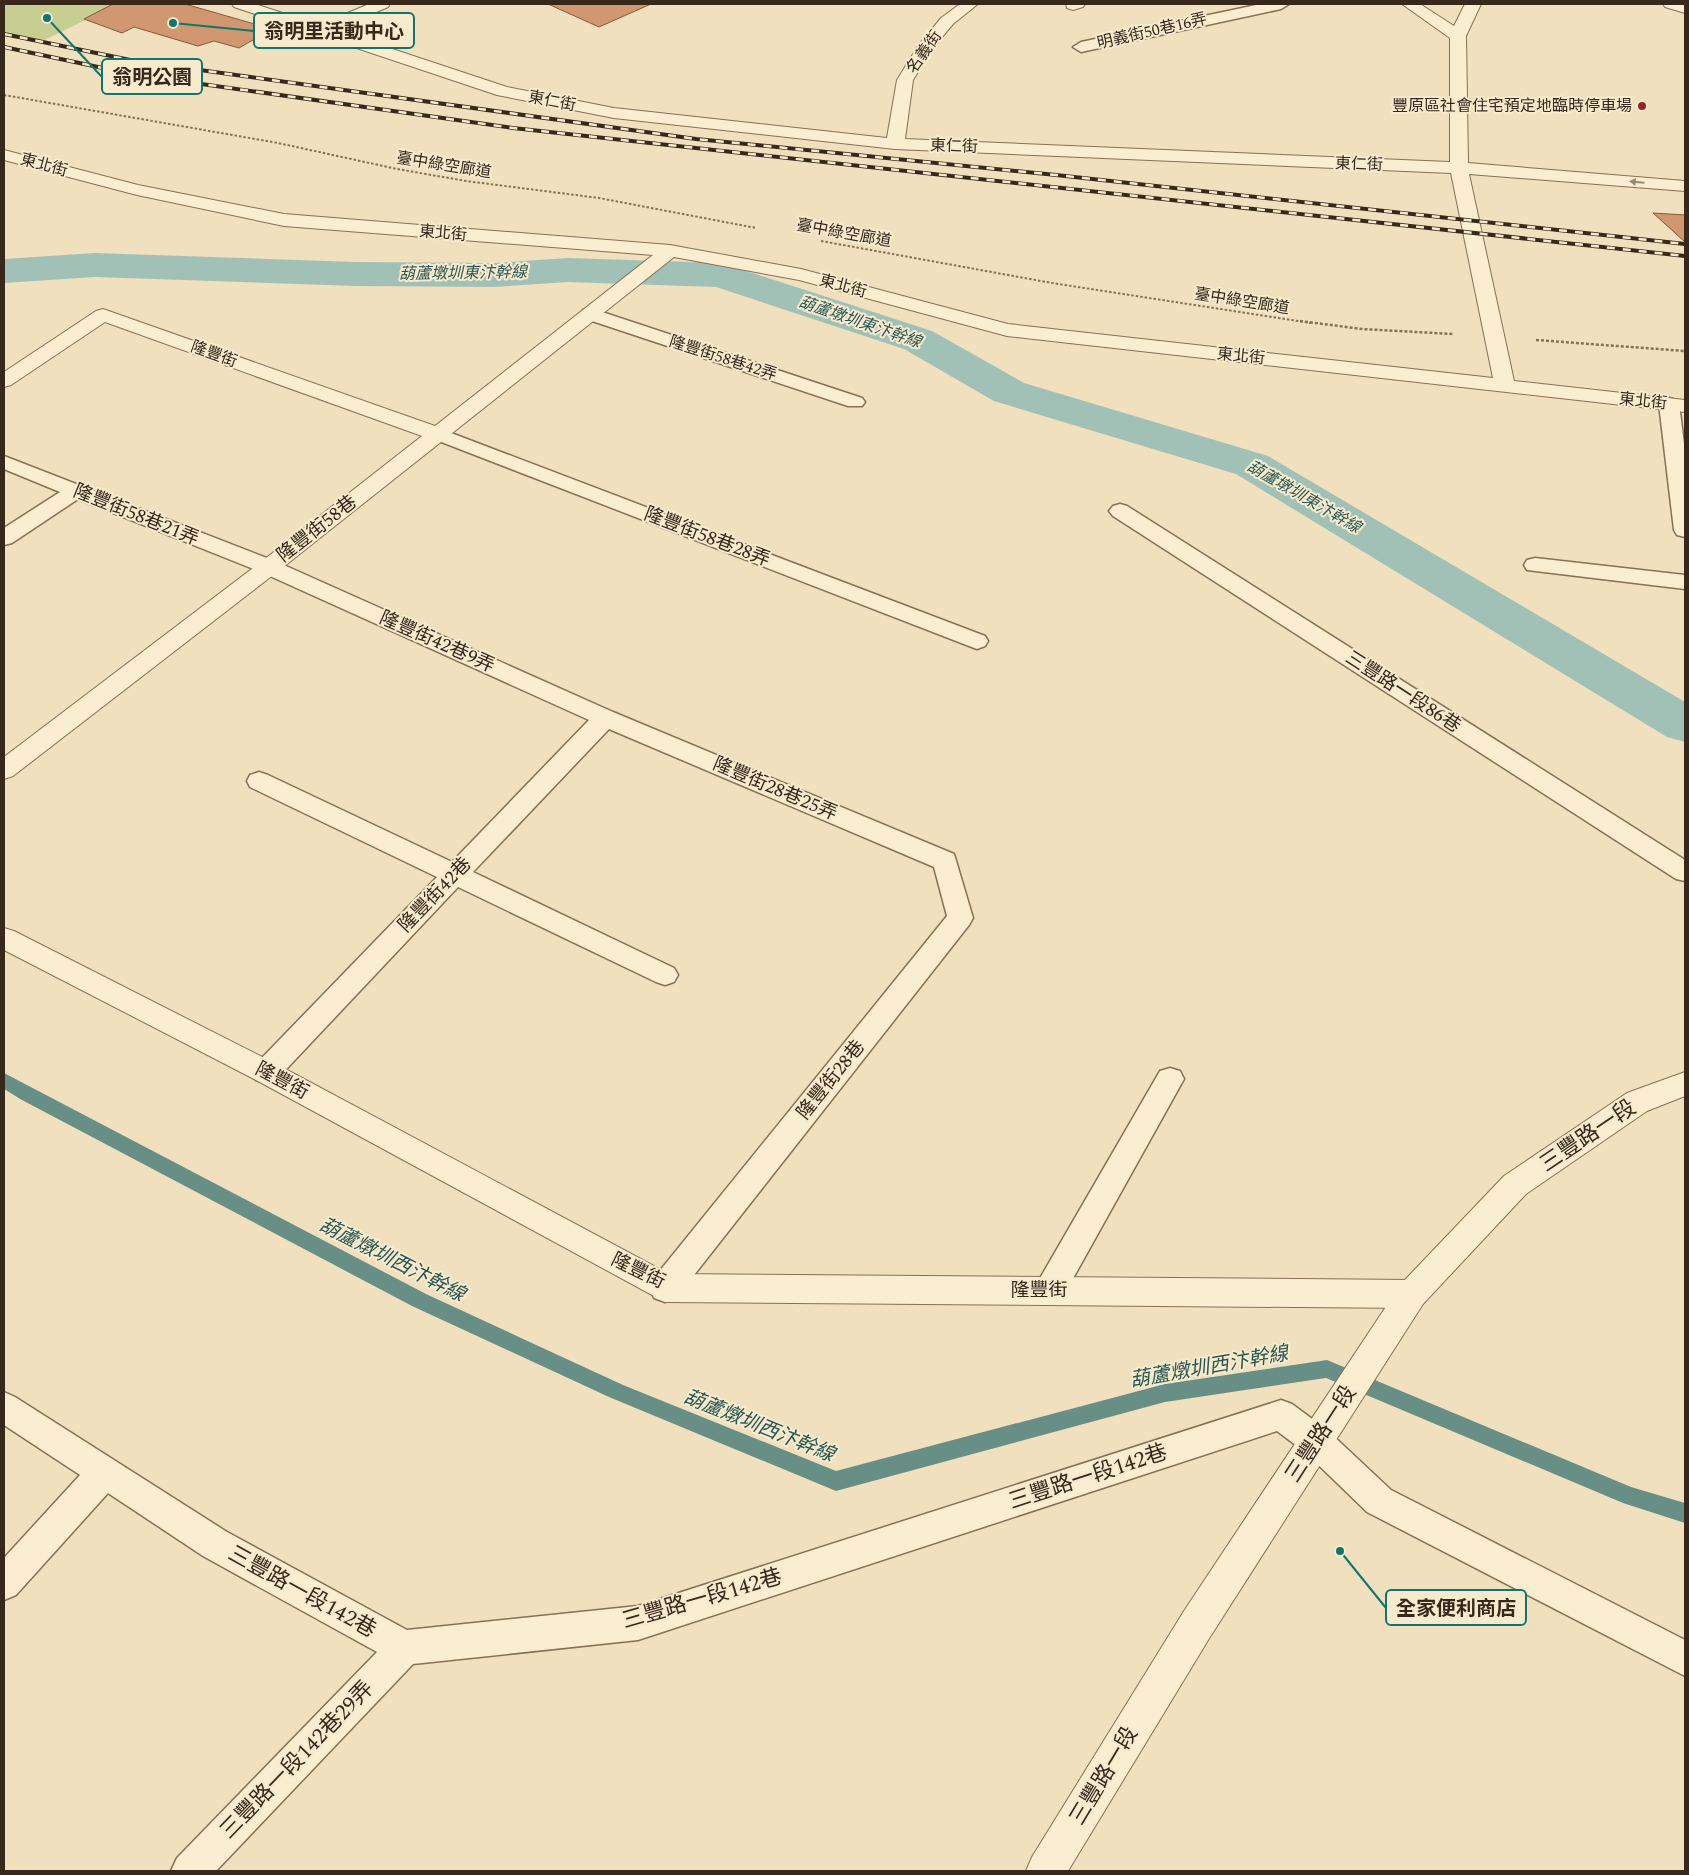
<svg xmlns="http://www.w3.org/2000/svg" width="1689" height="1875" viewBox="0 0 1689 1875" font-family="Spectral,'Noto Sans TC',serif">
<style>
.green{fill:#c7ce91}
.lines{fill:none;stroke-linecap:round;stroke-linejoin:round}
.stream{fill:#688f85;fill-rule:evenodd}
.canal{fill:#a1c1b7;fill-rule:evenodd}
.building{fill:#d09771;stroke:#89583a}
.service-casing{stroke:#887055;stroke-width:3}
.minor-casing{stroke:#887055;stroke-width:2}
.tertiary-casing{stroke:#887055;stroke-width:2}
.path-far1{stroke:#887055;stroke-width:2;stroke-dasharray:2.5 2;stroke-linecap:butt}
.path{stroke:#887055;stroke-width:2.5;stroke-dasharray:3 2;stroke-linecap:butt}
.service{fill:#faedd0;fill-rule:evenodd}
.minor{fill:#faedd0;fill-rule:evenodd}
.tertiary{fill:#faedd0;fill-rule:evenodd}
.rail-casing{stroke:#37281b;stroke-width:4}
.rail{stroke:#f7eacd;stroke-width:2.5;stroke-dasharray:8;stroke-linecap:butt}
.oneway{fill:#988a76}
.poi-dot{fill:#9a2325;stroke:#f7eacd;stroke-width:2}
.labels{text-anchor:middle;dominant-baseline:central;stroke-width:4;stroke-linejoin:round;paint-order:stroke}
.far-street-label{font-size:16px;fill:#37281b;stroke:#f7eacd}
.far-poi-label{font-size:16px;fill:#37281b;stroke:#f7eacd;text-anchor:end}
.far-water-label{font-size:16px;font-style:italic;fill:#295854;stroke:#f7eacd}
.street-label{font-size:19px;fill:#37281b;stroke:#f7eacd}
.water-label{font-size:20px;font-style:italic;fill:#295854;stroke:#f7eacd}
.near-street-label{font-size:22px;fill:#37281b;stroke:#f7eacd}
.leader{fill:none;stroke:#0f766e;stroke-width:2}
.callout-dot{fill:#0f766e;stroke:#f7eacd;stroke-width:2}
.callout{fill:#f7eacd;stroke:#0f766e;stroke-width:2}
.callout-label{font-size:20px;text-anchor:middle;font-weight:bold;fill:#37281b}
</style>
<rect width="100%" height="100%" fill="#f0e0bd"/>
<path class="green" d="M4 4H119L40 42 4 32Z"/>
<g class="lines">
<path class="stream" d="M4 1073 426 1294 623 1385 836 1471 1165 1384 1327 1360 1631 1487 1685 1503V1523L1623 1503 1326 1378 1165 1402 836 1491 609 1397 412 1306 22 1100 4 1089Z"/>
<path class="canal" d="M95 253 356 262 494 263 568 258 720 263 734 267 932 331 1024 383 1268 456 1685 702V742L1667 737 1236 474 994 401 904 349 716 287 568 282 494 287 356 286 95 277 4 283V259Z"/>
</g>
<path class="building" d="M113 4H185L272 29 239 48 214 41 198 46 134 27 122 33 84 19Z
M548 4H651L599 27Z
M1653 213 1685 215V242Z"/>
<g class="lines">
<defs>
<path id="service" d="M1261 4H1289L1281 9 1081 52 1073 47 1081 42Z
M590 308 862 398 865 402 862 406H848L583 318 581 314 583 310Z
M1669 398 1676 400 1679 404 1685 452V537L1677 535 1674 530 1659 404 1662 400Z
M438 428 985 636 988 641 985 646 977 649 969 646 431 438 428 434 431 430Z
M4 456 277 562 613 712 954 854 973 918 969 925 676 1298 665 1302 654 1298 650 1288 654 1278 947 916 934 867 609 729 473 872 674 968 678 975 674 982 665 985 656 982 458 887 276 1080 266 1083 256 1080 252 1072 256 1064 437 877 250 787 247 781 250 775 259 772 268 775 452 862 589 720 261 572 78 499 12 543 4 545V528L60 492 4 469Z
M1120 504 1127 506 1685 860V881L1676 879 1113 516 1109 511 1113 506Z
M1535 558 1685 575V589L1527 570 1524 565 1527 560Z
M1170 1068 1180 1071 1184 1079 1061 1300 1050 1304 1039 1300 1035 1290 1039 1280 1160 1071Z
M4 1392 15 1397 227 1532 407 1630 638 1606 1281 1400 1292 1404 1327 1430 1391 1490 1685 1640V1676L1367 1512 1305 1452 1277 1431 638 1640 413 1664 216 1871H171L177 1858 377 1652 203 1556 108 1493 16 1595 4 1600V1558L80 1475 4 1425Z"/>
<path id="minor" d="M232 4H255L319 25 369 4H390L388 7 335 30 507 87 614 108 887 138 897 80 918 46 941 18 960 4H978L953 24 933 48 913 80 905 139 1450 162V38L1402 4H1420L1454 26 1465 4H1481L1466 36 1468 163 1685 181V191L1469 174 1514 381 1685 400V412L1007 336 799 280 674 257 277 572 13 776 4 779V757L261 562 422 436 105 322 11 385 4 387V372L96 311 103 309 435 426 653 255 284 226 137 195 4 160V150L138 185 284 214 670 245 801 269 1008 324 1493 378 1451 173 895 149 614 118 497 95 234 7Z
M1066 4H1085L1083 7 1073 10 1067 8Z
M1663 4H1685V13L1665 7Z
M4 928 14 931 276 1064 669 1274 1412 1280 1423 1284 1428 1294 1423 1304 1412 1308 665 1302 256 1080 4 950Z"/>
<path id="tertiary" d="M1685 1072V1096L1647 1111 1526 1194 1423 1304 1210 1637 1068 1871H1026L1032 1857 1184 1611 1401 1284 1504 1176 1627 1093Z"/>
</defs>
<use href="#service" class="service-casing"/>
<use href="#minor" class="minor-casing"/>
<use href="#tertiary" class="tertiary-casing"/>
<path class="path-far1" d="M4 95 278 143 397 169 466 181 599 198 756 228
M821 241 1052 283 1311 323"/>
<path class="path" d="M1300 321 1362 329 1453 334
M1536 340 1685 351"/>
<use href="#service" class="service"/>
<use href="#minor" class="minor"/>
<use href="#tertiary" class="tertiary"/>
<defs>
<path id="rail" d="M4 34 135 61 696 139 1056 175 1685 244
M4 47 131 74 513 128 1685 256"/>
</defs>
<use href="#rail" class="rail-casing"/>
<use href="#rail" class="rail"/>
</g>
<defs><path id="oneway-solid" d="M-6-.8H1V-3.2L6.5 0L1 3.2V.8H-6Z" transform="scale(1.25)"/></defs>
<use class="oneway" href="#oneway-solid" transform="translate(1637 182) rotate(-175)"/>
<circle class="poi-dot" cx="1642" cy="106" r="5"/>
<g class="labels">
<g class="far-street-label">
<text transform="translate(1152 31) rotate(-13)">明義街50巷16弄</text>
<text transform="translate(924 52) rotate(-55)">名義街</text>
<text transform="translate(552 101) rotate(11)">東仁街</text>
<text transform="translate(954 146) rotate(2)">東仁街</text>
<text transform="translate(1359 164) rotate(2)">東仁街</text>
<text transform="translate(44 165) rotate(15)">東北街</text>
<text transform="translate(444 165) rotate(9)">臺中綠空廊道</text>
<text transform="translate(443 233) rotate(5)">東北街</text>
<text transform="translate(844 233) rotate(10)">臺中綠空廊道</text>
<text transform="translate(843 286) rotate(15)">東北街</text>
<text transform="translate(1242 301) rotate(9)">臺中綠空廊道</text>
<text transform="translate(214 354) rotate(20)">隆豐街</text>
<text transform="translate(1241 356) rotate(6)">東北街</text>
<text transform="translate(723 358) rotate(18)">隆豐街58巷42弄</text>
<text transform="translate(1643 401) rotate(6)">東北街</text>
</g>
<g class="far-poi-label">
<text x="1632" y="106">豐原區社會住宅預定地臨時停車場</text>
</g>
<g class="far-water-label">
<text transform="translate(463 273) rotate(-1)">葫蘆墩圳東汴幹線</text>
<text transform="translate(860 322) rotate(19)">葫蘆墩圳東汴幹線</text>
<text transform="translate(1304 497) rotate(30)">葫蘆墩圳東汴幹線</text>
</g>
<g class="street-label">
<text transform="translate(136 515) rotate(22)">隆豐街58巷21弄</text>
<text transform="translate(317 529) rotate(-38)">隆豐街58巷</text>
<text transform="translate(707 537) rotate(21)">隆豐街58巷28弄</text>
<text transform="translate(437 642) rotate(24)">隆豐街42巷9弄</text>
<text transform="translate(1403 692) rotate(33)">三豐路一段86巷</text>
<text transform="translate(775 789) rotate(23)">隆豐街28巷25弄</text>
<text transform="translate(435 895) rotate(-46)">隆豐街42巷</text>
<text transform="translate(831 1080) rotate(-51)">隆豐街28巷</text>
<text transform="translate(282 1081) rotate(28)">隆豐街</text>
<text transform="translate(638 1271) rotate(26)">隆豐街</text>
<text x="1039" y="1290">隆豐街</text>
</g>
<g class="water-label">
<text transform="translate(392 1260) rotate(27)">葫蘆燉圳西汴幹線</text>
<text transform="translate(1209 1367) rotate(-10)">葫蘆燉圳西汴幹線</text>
<text transform="translate(759 1426) rotate(22)">葫蘆燉圳西汴幹線</text>
</g>
<g class="near-street-label">
<text transform="translate(1588 1136) rotate(-34)">三豐路一段</text>
<text transform="translate(1321 1434) rotate(-57)">三豐路一段</text>
<text transform="translate(1088 1477) rotate(-18)">三豐路一段142巷</text>
<text transform="translate(302 1592) rotate(29)">三豐路一段142巷</text>
<text transform="translate(702 1599) rotate(-16)">三豐路一段142巷</text>
<text transform="translate(297 1760) rotate(-46)">三豐路一段142巷29弄</text>
<text transform="translate(1104 1776) rotate(-59)">三豐路一段</text>
</g>
</g>
<path class="leader" d="M173 23L254 31M47 18L102 77M1340 1551L1386 1608"/>
<g class="callout-dot">
<circle cx="173" cy="23" r="5"/>
<circle cx="47" cy="18" r="5"/>
<circle cx="1340" cy="1551" r="5"/>
</g>
<g class="callout">
<rect x="254" y="13" width="160" height="35" rx="5"/>
<rect x="102" y="59" width="100" height="35" rx="5"/>
<rect x="1386" y="1590" width="140" height="35" rx="5"/>
</g>
<g class="callout-label">
<text x="334" y="38">翁明里活動中心</text>
<text x="152" y="84">翁明公園</text>
<text x="1456" y="1615">全家便利商店</text>
</g>
<rect width="1689" height="1875" fill="none" stroke="#37281b" stroke-width="10"/>
</svg>
